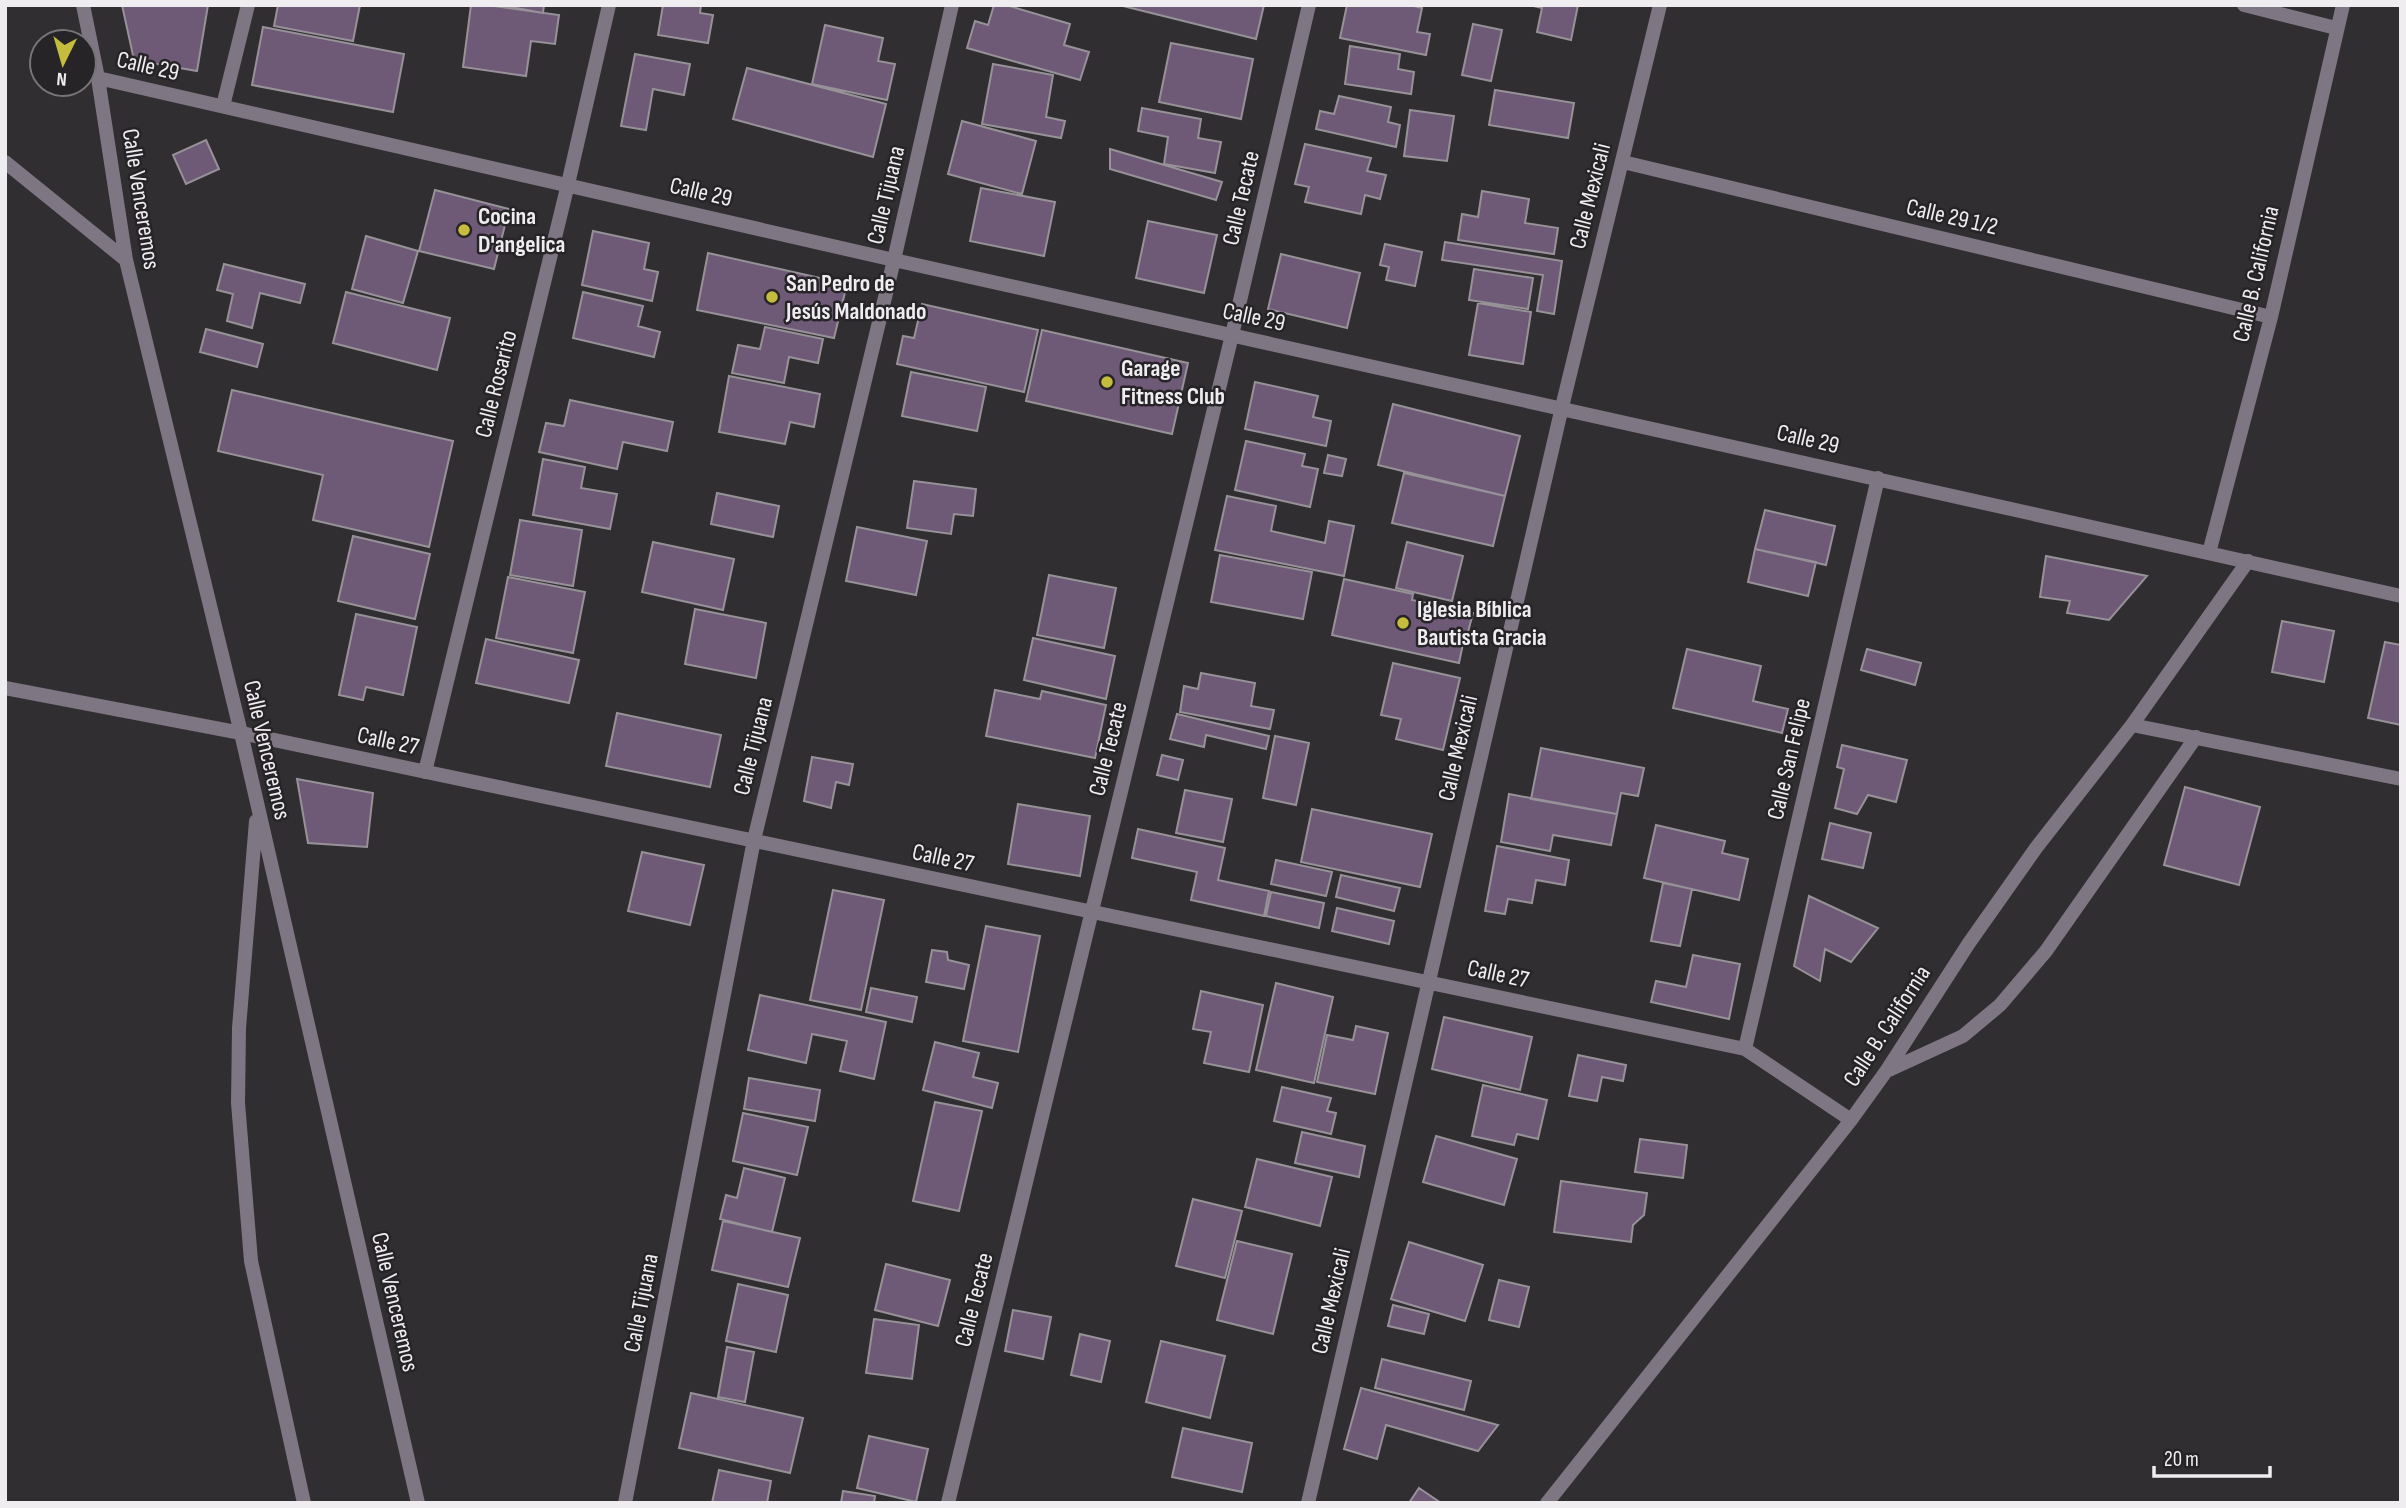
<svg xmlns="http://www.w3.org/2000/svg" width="2406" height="1508" viewBox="0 0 2406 1508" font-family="'Sofia Sans Condensed',sans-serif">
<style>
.building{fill:#6e5a77;stroke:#969297;stroke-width:2}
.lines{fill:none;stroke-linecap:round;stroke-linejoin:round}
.minor{stroke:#7f7683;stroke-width:14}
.poi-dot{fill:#c5bc3d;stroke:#272428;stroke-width:2.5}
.labels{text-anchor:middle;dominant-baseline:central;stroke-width:5;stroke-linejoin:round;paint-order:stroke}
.street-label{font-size:24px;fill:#efedf0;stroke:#272428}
.poi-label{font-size:24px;font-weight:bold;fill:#efedf0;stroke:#272428;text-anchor:start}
</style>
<rect width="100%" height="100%" fill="#312e32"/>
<path class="building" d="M122 5H208L197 71 134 60Z
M278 5H360L353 41 274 26Z
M471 5H487L559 15 555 44 531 41 526 76 463 67Z
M499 5H544L543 13Z
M663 5H701L700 13 713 15 708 43 658 35Z
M994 5H1006L1070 24 1064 45 1089 52 1080 80 967 48 975 21 988 25Z
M1119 5H1264L1256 39Z
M1347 5H1410L1422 8 1417 32 1430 34 1426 55 1340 38Z
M1529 5H1578L1571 40 1537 32 1542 8Z
M1473 24 1502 30 1491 81 1462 75Z
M825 25 883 38 878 61 895 64 887 100 812 84Z
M263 27 404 54 393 112 252 85Z
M1171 43 1253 59 1241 119 1159 102Z
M1350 46 1400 54 1398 69 1414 72 1411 94 1345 84Z
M635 54 690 64 684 95 653 89 646 130 621 126Z
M993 64 1053 75 1046 117 1065 121 1061 138 982 124Z
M747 68 886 104 873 157 733 119Z
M1495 90 1574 103 1568 138 1489 125Z
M1339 96 1391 107 1388 122 1400 125 1396 147 1316 129 1320 111 1334 114Z
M1142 108 1201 119 1198 138 1221 142 1215 173 1164 164 1168 137 1138 131Z
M1410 110 1454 116 1447 161 1404 156Z
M962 121 1036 141 1022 194 948 174Z
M206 140 219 169 186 184 173 155Z
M1305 144 1371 158 1367 171 1386 175 1380 199 1365 195 1361 214 1305 202 1309 187 1295 184Z
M1110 149 1222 182 1216 200 1110 169Z
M981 188 1055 202 1044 256 970 241Z
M435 190 509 209 494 269 419 251Z
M1482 191 1529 199 1525 223 1558 228 1554 254 1458 240 1462 214 1478 217Z
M1148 221 1217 235 1204 293 1136 278Z
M593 231 649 243 644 269 658 272 652 301 582 285Z
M366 236 418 251 403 303 352 289Z
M1445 242 1562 261 1554 314 1537 311 1543 275 1442 260Z
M1385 244 1422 252 1415 286 1386 280 1389 267 1380 265Z
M708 253 847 284 834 338 697 310Z
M1281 254 1360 273 1347 328 1268 309Z
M224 264 305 284 300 303 260 293 252 328 227 321 233 294 217 290Z
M1474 269 1533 278 1528 309 1469 300Z
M346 292 450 318 437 370 333 343Z
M583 292 643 306 638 326 660 332 654 357 573 338Z
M1478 303 1531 312 1523 364 1469 355Z
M922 304 1038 330 1024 392 897 364 903 336 914 338Z
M765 327 823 339 818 363 789 357 784 383 732 373 738 345 760 349Z
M206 329 263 344 257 367 200 352Z
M1042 330 1188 363 1172 434 1026 401Z
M911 372 986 387 977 431 902 416Z
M729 376 820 394 814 427 790 422 785 444 719 432Z
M1255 382 1318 396 1313 417 1331 421 1326 446 1245 429Z
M232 390 453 441 429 547 313 520 323 475 218 451Z
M570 400 673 422 667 451 623 442 617 469 539 452 546 423 564 426Z
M1393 404 1520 436 1505 496 1378 465Z
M1246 441 1305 454 1302 466 1318 469 1310 507 1235 490Z
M1328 455 1346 459 1342 476 1324 473Z
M543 459 585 467 581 488 617 494 610 529 533 515Z
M1404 473 1505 496 1493 546 1392 523Z
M914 481 976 489 973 516 954 514 951 534 907 528Z
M717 493 779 506 773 537 711 524Z
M1227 496 1276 506 1271 531 1325 543 1329 521 1354 526 1344 576 1215 550Z
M1765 510 1835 526 1826 565 1755 549Z
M520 520 582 530 573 586 510 575Z
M857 527 927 541 916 595 846 581Z
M353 536 430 554 415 619 338 601Z
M653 542 734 559 723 610 642 592Z
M1407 542 1463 556 1452 601 1396 588Z
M1755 549 1816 562 1808 596 1748 582Z
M1220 555 1312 572 1303 619 1211 602Z
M2046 556 2147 576 2109 620 2067 613 2070 601 2040 597Z
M1049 575 1116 588 1104 648 1037 635Z
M508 577 585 592 573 653 496 638Z
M1344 579 1413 594 1412 600 1473 613 1468 632 1478 635 1476 642 1464 639 1459 663 1332 635Z
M695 609 766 623 756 678 685 664Z
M356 614 417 627 403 695 366 687 363 700 339 695Z
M2282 621 2334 631 2324 682 2272 672Z
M1033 638 1115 656 1106 699 1024 680Z
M486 639 579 660 569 703 476 683Z
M2385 642 2401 645V725L2368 718Z
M1687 649 1761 666 1753 701 1788 709 1782 733 1673 708Z
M1867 649 1921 663 1915 685 1861 670Z
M1393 663 1460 678 1443 750 1396 739 1401 719 1381 715Z
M1201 673 1255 683 1251 706 1274 710 1270 729 1180 712 1184 686 1198 689Z
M995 690 1040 699 1042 691 1106 705 1095 758 986 736Z
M617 713 721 735 710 787 606 766Z
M1177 714 1269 736 1266 749 1206 735 1204 747 1170 739Z
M1275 736 1309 743 1296 805 1263 798Z
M1842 745 1907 760 1896 802 1868 795 1857 814 1835 808 1844 769 1837 767Z
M1541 748 1644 768 1638 796 1621 793 1617 814 1531 799Z
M1162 755 1183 760 1178 780 1157 775Z
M812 757 853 764 849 785 836 782 831 808 804 801Z
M297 779 373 793 367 847 308 843Z
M2185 787 2260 807 2239 885 2164 865Z
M1185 790 1232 799 1223 842 1176 833Z
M1509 794 1617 814 1611 845 1553 835 1550 851 1501 842Z
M1018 804 1090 816 1080 876 1008 864Z
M1312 809 1432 834 1420 887 1301 862Z
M1830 823 1871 833 1863 868 1822 859Z
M1656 825 1725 841 1722 853 1748 859 1739 900 1644 878Z
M1138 829 1225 848 1218 880 1269 891 1264 916 1191 900 1197 872 1132 858Z
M1497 846 1569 860 1565 885 1536 880 1532 903 1508 899 1505 914 1485 911Z
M642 852 704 865 690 925 628 911Z
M1276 860 1332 872 1326 896 1271 884Z
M1341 875 1400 888 1394 911 1336 897Z
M1663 883 1692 889 1680 946 1651 941Z
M833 890 884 900 861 1010 810 1000Z
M1271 892 1324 903 1319 928 1266 916Z
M1809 896 1878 928 1851 962 1825 949 1820 981 1794 966Z
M1337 908 1394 921 1389 944 1332 931Z
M986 926 1040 936 1018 1052 963 1041Z
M932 950 947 952 948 960 969 965 964 989 926 982Z
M1693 955 1740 964 1729 1019 1651 1002 1656 981 1686 987Z
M1276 983 1333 997 1314 1083 1256 1070Z
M871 988 917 997 912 1022 866 1012Z
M1201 991 1263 1005 1249 1072 1204 1063 1211 1032 1193 1029Z
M760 995 886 1022 874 1079 840 1071 847 1041 812 1034 806 1063 748 1050Z
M1444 1017 1532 1037 1520 1090 1432 1069Z
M1356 1026 1388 1033 1375 1094 1317 1082 1327 1035 1353 1040Z
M935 1042 979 1053 973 1077 998 1083 992 1108 923 1090Z
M1578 1055 1626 1065 1623 1081 1602 1077 1597 1101 1569 1096Z
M749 1078 820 1090 815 1121 744 1109Z
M1483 1085 1547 1100 1538 1139 1517 1134 1514 1145 1472 1136Z
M1282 1087 1331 1098 1327 1111 1336 1113 1331 1134 1274 1121Z
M935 1102 982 1111 959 1211 913 1201Z
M743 1113 808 1127 797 1175 733 1161Z
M1302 1132 1365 1146 1359 1177 1295 1163Z
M1436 1136 1517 1159 1504 1205 1423 1182Z
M1640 1139 1687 1145 1683 1178 1635 1172Z
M1257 1159 1332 1177 1320 1226 1245 1207Z
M744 1168 785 1178 772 1232 720 1219 726 1195 737 1198Z
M1561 1181 1647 1193 1644 1215 1633 1225 1631 1242 1554 1232Z
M1193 1199 1242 1211 1225 1278 1176 1266Z
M723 1221 800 1238 788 1287 712 1270Z
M1237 1241 1292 1254 1273 1334 1217 1320Z
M1409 1242 1483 1265 1465 1321 1391 1299Z
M886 1264 950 1280 938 1326 875 1310Z
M1499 1280 1529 1287 1519 1327 1489 1320Z
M738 1284 788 1295 776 1352 726 1341Z
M1393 1305 1429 1314 1424 1334 1388 1326Z
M1013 1310 1051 1317 1043 1359 1005 1351Z
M874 1319 919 1325 912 1379 866 1373Z
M1080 1334 1110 1341 1101 1382 1071 1375Z
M1161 1341 1225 1356 1210 1418 1146 1402Z
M727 1347 754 1352 745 1402 718 1397Z
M1382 1359 1471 1381 1464 1410 1375 1388Z
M1361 1388 1498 1425 1478 1451 1386 1425 1377 1459 1344 1449Z
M691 1393 803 1418 790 1473 679 1448Z
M1183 1428 1252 1443 1242 1492 1172 1477Z
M869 1436 928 1449 916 1502 857 1488Z
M719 1470 771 1481 767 1503H712Z
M1419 1488 1441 1503H1409Z
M843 1491 875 1496 874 1503H841Z"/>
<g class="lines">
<path class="minor" d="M83 5 98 78 126 260 241 733 418 1503
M2244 5 2336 28
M98 78 894 260 2401 596
M223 106 248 5
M5 162 126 260
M1623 162 2271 317
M2209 553 2271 317 2343 5
M5 688 241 733 1745 1049 1851 1120
M2132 725 2401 779
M425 772 568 184 609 5
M256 821 239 1028 238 1103 251 1261 304 1503
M1745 1049 1878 478
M1889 1070 1963 1036 2000 1005 2046 951 2196 737
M625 1503 754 840 894 260 952 5
M948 1503 1232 335 1309 5
M1308 1503 1562 407 1660 5
M1547 1503 1851 1120 1887 1070 1969 943 2036 848 2132 725 2248 561"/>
</g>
<g class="poi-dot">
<circle cx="464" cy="230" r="7"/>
<circle cx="772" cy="297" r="7"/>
<circle cx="1107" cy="382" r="7"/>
<circle cx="1403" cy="623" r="7"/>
</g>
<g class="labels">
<g class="street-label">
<text transform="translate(148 66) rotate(13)">Calle 29</text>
<text transform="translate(701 192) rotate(13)">Calle 29</text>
<text transform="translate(886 195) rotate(-77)">Calle Tijuana</text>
<text transform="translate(1590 196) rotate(-76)">Calle Mexicali</text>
<text transform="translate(1241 198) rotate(-77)">Calle Tecate</text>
<text transform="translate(141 199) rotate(81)">Calle Venceremos</text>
<text transform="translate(1952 217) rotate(13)">Calle 29 1/2</text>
<text transform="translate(2256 274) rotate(-77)">Calle B. California</text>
<text transform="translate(1254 317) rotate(12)">Calle 29</text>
<text transform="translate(496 384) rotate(-76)">Calle Rosarito</text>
<text transform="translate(1808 439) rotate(13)">Calle 29</text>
<text transform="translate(388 741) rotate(12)">Calle 27</text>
<text transform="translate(753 746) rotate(-76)">Calle Tijuana</text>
<text transform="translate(1458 748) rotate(-77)">Calle Mexicali</text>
<text transform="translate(1108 749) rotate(-76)">Calle Tecate</text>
<text transform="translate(267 750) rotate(77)">Calle Venceremos</text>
<text transform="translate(1789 759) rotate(-77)">Calle San Felipe</text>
<text transform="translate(943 858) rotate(12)">Calle 27</text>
<text transform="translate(1498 974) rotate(12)">Calle 27</text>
<text transform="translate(1887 1026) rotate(-57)">Calle B. California</text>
<text transform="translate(974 1300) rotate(-76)">Calle Tecate</text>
<text transform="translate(1331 1301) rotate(-77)">Calle Mexicali</text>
<text transform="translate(395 1302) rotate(77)">Calle Venceremos</text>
<text transform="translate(641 1303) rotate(-79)">Calle Tijuana</text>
</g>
<g class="poi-label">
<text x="478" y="216">Cocina<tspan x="478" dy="28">D'angelica</tspan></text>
<text x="786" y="283">San Pedro de<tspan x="786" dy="28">Jesús Maldonado</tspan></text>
<text x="1121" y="368">Garage<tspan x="1121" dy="28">Fitness Club</tspan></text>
<text x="1417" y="609">Iglesia Bíblica<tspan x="1417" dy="28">Bautista Gracia</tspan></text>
</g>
</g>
<rect width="2406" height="1508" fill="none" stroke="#efedf0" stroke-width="14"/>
<g transform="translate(63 63) rotate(185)"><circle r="33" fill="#272428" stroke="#777478" stroke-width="2"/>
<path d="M0-5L12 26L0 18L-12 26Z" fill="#c5bc3d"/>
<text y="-10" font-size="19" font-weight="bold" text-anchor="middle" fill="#efedf0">N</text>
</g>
<path d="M2154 1466v10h116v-10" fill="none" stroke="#efedf0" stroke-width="3.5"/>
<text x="2164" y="1466" font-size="21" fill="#efedf0" stroke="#272428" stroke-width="5" paint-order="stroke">20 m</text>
</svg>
